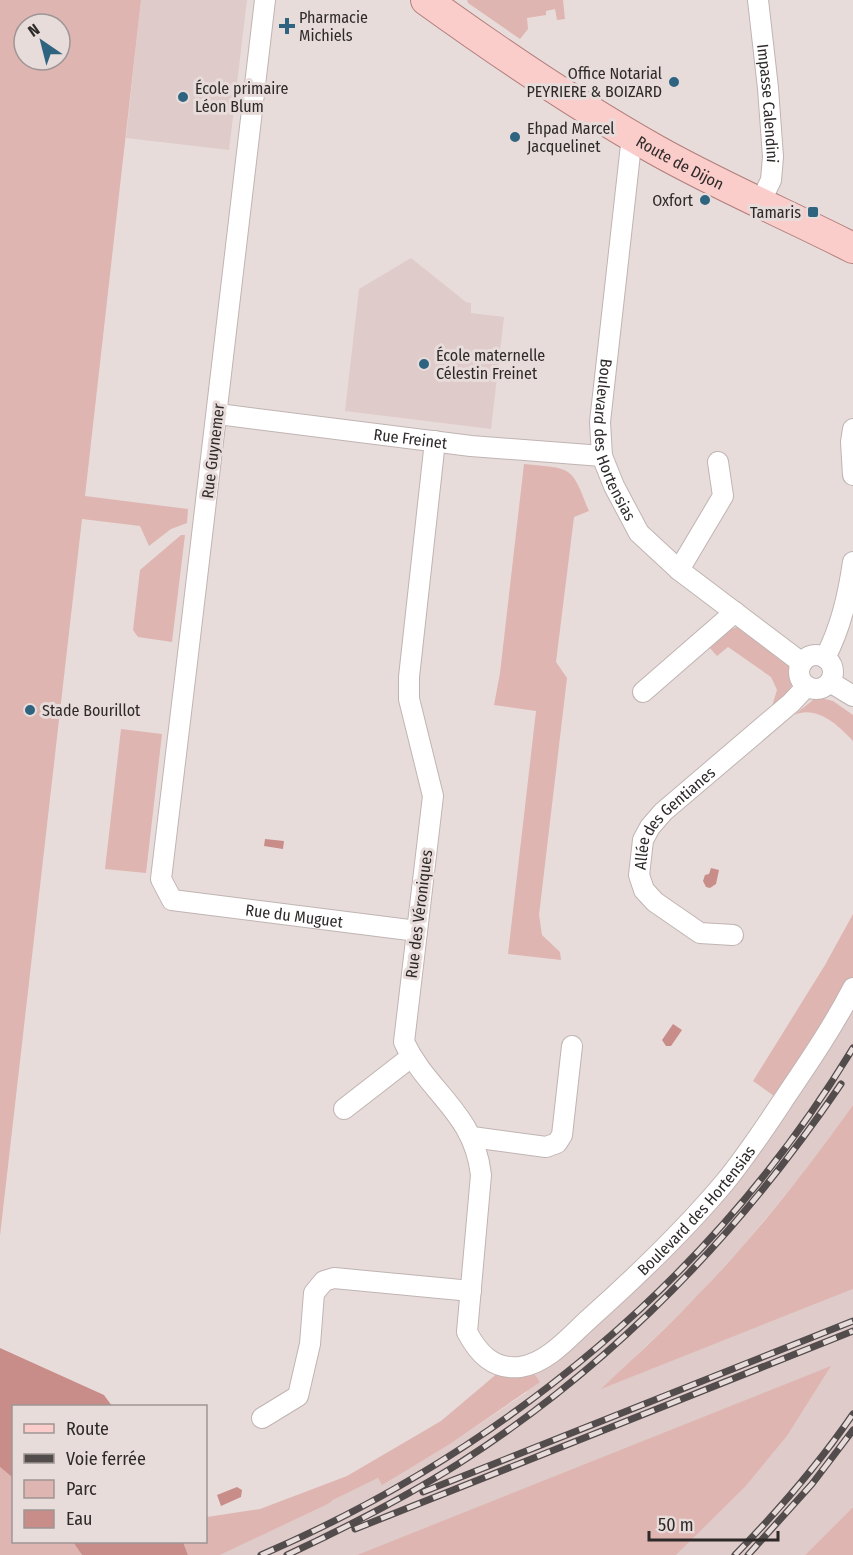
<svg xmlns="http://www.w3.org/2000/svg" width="853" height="1555" viewBox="0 0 853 1555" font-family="'Fira Sans Condensed',sans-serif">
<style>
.built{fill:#dfcbc9}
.green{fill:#deb5b1;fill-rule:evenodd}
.water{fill:#c88d88}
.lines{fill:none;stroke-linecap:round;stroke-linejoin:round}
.minor-casing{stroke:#c0b4b3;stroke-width:22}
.primary-casing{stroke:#b17e7b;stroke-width:32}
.minor{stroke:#fff;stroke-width:20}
.primary{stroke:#fbcdca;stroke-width:30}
.rail-casing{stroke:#524c4c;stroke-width:7}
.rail{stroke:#e8dcdb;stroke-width:4.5;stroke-dasharray:14;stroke-linecap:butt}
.poi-dot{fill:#2f6480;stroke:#e8dcdb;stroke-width:2}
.labels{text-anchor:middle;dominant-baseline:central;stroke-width:6;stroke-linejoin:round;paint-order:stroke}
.poi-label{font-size:16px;fill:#2e2a2a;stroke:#e8dcdb;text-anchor:start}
.street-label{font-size:16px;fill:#2e2a2a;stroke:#e8dcdb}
</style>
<rect width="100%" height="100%" fill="#e8dcdb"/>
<path class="built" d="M141 0H247L229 150 126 138Z
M411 258 466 302 471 303V313L504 317 491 429 345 411 359 289Z
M853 1001V1105L813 1161 741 1248 694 1300 602 1388 853 1289V1507L805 1555H676L745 1487 787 1436 830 1367 357 1555H220L328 1504 333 1500 378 1478 382 1484 450 1444 526 1393 535 1375 607 1316 679 1242Z"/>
<path class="green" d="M0 0H141L85 496 188 509 187 523 171 529 149 546 140 526 82 519 0 1236ZM24 24H60V60H24Z
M467 0H563L565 19 557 20 555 9 546 11V15L527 18 528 29 520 39 468 3Z
M524 464C573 469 571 465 589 511L574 517 556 662 567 678 539 915 542 935 560 952 561 960 508 954 536 711 494 705 500 673Z
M181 535H185L172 642 138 637 133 630 140 570Z
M737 627 789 665C799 687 787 692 772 706L777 690 771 677 728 647 717 656 709 647 729 630Z
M821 698 833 701 853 715V741C838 725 817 705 794 715L813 700Z
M121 729 162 734 146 873 105 869Z
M853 914V1001L788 1106 753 1081 825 965Z
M853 1105V1289L601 1389C632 1359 664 1331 693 1300 752 1240 804 1174 853 1105Z
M831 1366 787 1436 745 1487 676 1555H357Z
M499 1372H533L540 1382 450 1444 382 1485 378 1478 333 1500 328 1504 220 1555H188L183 1542H206L207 1517 260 1509 347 1476 441 1421Z
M0 1467 13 1478 14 1542H73L82 1555H0Z
M853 1507V1555H805Z"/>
<path class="water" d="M265 839 284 841 283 849 264 846Z
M711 868 719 870 716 884 710 888 706 887 703 881 705 875 709 874Z
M673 1024 682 1030 671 1046H666L662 1040Z
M0 1348 104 1395 112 1406H14L13 1478 0 1467Z
M237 1487 242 1490 241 1497 221 1506 217 1495Z
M73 1542H183L188 1555H82Z"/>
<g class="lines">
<defs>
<g id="minor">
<path id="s1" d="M265 0C232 293 196 586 161 879L172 900 417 931"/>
<path id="s2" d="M758 0 768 88 773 157 771 180 760 203"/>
<path id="s3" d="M632 136 600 422 602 456 614 486 639 533 679 570 802 663"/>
<path id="s4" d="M218 414 471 446 602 456"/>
<path d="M853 429 851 442 853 475"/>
<path id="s5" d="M435 441 409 677V699L433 796 404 1042C428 1093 474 1112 481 1175L467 1332C478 1353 493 1370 520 1367 548 1363 570 1336 590 1318 637 1276 684 1231 725 1182 748 1154 768 1123 788 1093 811 1059 834 1025 853 988"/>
<path d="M679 570 723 496 718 462"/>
<circle cx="816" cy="672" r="17"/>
<path d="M825 658C841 627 848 596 853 562"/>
<path d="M830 682 853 696"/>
<path d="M643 692 735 612"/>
<path id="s6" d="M733 935 700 933 655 902 644 890 639 875 643 840 650 827 663 812 791 703 807 686"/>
<path d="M344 1109 411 1057"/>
<path d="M472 1137 546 1147 557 1143 562 1135 572 1046"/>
<path d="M262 1418 298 1396 310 1344 314 1293 324 1281 334 1278 471 1291"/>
</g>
<g id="primary">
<path id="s7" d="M426 0C501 54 576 105 656 150 720 186 788 215 853 248"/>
</g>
</defs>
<use href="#minor" class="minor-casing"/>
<use href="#primary" class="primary-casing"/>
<use href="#minor" class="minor"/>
<use href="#primary" class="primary"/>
<defs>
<path id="rail" d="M423 1492 853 1321
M355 1529 853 1331
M261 1555C505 1450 715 1276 853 1048
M287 1555C345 1528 404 1498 458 1464 613 1365 739 1234 841 1084
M735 1555C778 1511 818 1465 853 1414
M748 1555 812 1484 853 1430"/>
</defs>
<use href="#rail" class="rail-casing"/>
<use href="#rail" class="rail"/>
</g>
<g class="poi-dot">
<path d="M284 17h6v6h6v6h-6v6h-6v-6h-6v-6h6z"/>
<circle cx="674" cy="82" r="6"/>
<circle cx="183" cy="97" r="6"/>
<circle cx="515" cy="137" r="6"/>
<circle cx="705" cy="200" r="6"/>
<rect x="807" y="206" width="12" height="12" rx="3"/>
<circle cx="424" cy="364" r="6"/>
<circle cx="30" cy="710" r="6"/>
</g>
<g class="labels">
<g class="poi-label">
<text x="299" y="17">Pharmacie<tspan x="299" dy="18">Michiels</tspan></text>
<text x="662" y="73" text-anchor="end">Office Notarial<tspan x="662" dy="18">PEYRIERE &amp; BOIZARD</tspan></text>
<text x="195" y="88">École primaire<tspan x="195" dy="18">Léon Blum</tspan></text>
<text x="527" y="128">Ehpad Marcel<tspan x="527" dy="18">Jacquelinet</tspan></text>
<text x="693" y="200" text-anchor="end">Oxfort</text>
<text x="801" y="212" text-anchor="end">Tamaris</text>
<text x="436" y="355">École maternelle<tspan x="436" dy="18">Célestin Freinet</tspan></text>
<text x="42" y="710">Stade Bourillot</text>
</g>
<g class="street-label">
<text stroke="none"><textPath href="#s2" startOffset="104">Impasse Calendini</textPath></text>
<text stroke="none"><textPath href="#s7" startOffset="302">Route de Dijon</textPath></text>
<text stroke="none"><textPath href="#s4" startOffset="194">Rue Freinet</textPath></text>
<text stroke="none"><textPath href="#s3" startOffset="308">Boulevard des Hortensias</textPath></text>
<text transform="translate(213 451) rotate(-83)">Rue Guynemer</text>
<text stroke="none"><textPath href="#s6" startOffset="190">Allée des Gentianes</textPath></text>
<text transform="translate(419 914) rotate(-83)">Rue des Véroniques</text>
<text stroke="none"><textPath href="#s1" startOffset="1032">Rue du Muguet</textPath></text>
<text stroke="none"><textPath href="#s5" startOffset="1227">Boulevard des Hortensias</textPath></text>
</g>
</g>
<rect x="12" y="1405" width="195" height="138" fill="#e8dcdb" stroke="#9e9594" stroke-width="1.5"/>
<rect x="24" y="1424" width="30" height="9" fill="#fbcdca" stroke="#9e9594" stroke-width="1.5"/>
<text x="66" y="1435" font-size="18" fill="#2e2a2a">Route</text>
<rect x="24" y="1454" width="30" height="9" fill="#524c4c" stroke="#9e9594" stroke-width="1.5"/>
<text x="66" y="1465" font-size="18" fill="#2e2a2a">Voie ferrée</text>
<rect x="24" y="1480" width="30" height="18" fill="#deb5b1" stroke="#9e9594" stroke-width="1.5"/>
<text x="66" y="1495" font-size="18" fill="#2e2a2a">Parc</text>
<rect x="24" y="1510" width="30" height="18" fill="#c88d88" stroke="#9e9594" stroke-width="1.5"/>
<text x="66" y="1525" font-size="18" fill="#2e2a2a">Eau</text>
<g transform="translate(42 42) rotate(325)"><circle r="28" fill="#e8dcdb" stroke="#9e9594" stroke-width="1.5"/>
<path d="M0-4.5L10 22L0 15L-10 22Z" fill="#2f6480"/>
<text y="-9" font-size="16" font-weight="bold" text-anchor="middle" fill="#2e2a2a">N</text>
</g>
<path d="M649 1531v9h129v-9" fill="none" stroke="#2e2a2a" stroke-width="3"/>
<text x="658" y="1531" font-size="18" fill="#2e2a2a" stroke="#e8dcdb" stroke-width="4.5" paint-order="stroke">50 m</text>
</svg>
